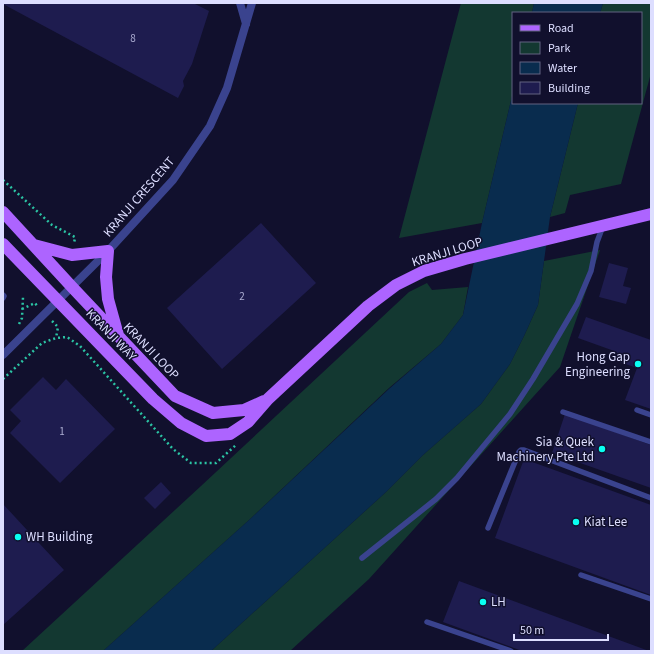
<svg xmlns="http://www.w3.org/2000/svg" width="654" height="654" viewBox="0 0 654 654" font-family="'Source Sans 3',sans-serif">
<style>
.green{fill:#133831}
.water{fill:#092c4e}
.building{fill:#1e1c4f}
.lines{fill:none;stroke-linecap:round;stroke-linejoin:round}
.path{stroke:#2bc4a4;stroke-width:2.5;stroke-dasharray:2 3;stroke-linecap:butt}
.lane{stroke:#3a438e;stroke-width:5.5}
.street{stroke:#3a438e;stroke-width:8}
.primary{stroke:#ad64ff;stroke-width:12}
.poi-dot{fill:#09fff2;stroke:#11102d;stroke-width:1.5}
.labels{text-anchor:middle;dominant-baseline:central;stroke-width:3;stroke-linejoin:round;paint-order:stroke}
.number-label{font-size:11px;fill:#adaed3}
.street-label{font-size:13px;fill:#dddeff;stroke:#11102d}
.poi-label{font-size:13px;fill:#dddeff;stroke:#11102d;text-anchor:start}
</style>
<rect width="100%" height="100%" fill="#11102d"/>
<path class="green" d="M461 3H534L532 13H513V92L482 223 399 238Z
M603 3H651V73L621 184 570 195 565 213 550 217 578 103H641V13H600Z
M600 250 560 367 369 579 290 651H211L386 492 423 455 481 404 510 364 524 336 538 305 544 261Z
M427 283 432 290 468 287 463 315 441 344 389 388 248 521 103 651H22L201 486 409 292Z"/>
<path class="water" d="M534 3H603L600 13H532Z
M513 92V103H578L550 217 538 305 524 336 510 364 481 404 423 455 386 492 211 651H103L248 521 390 388 441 344 463 315 482 223Z"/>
<path class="building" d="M3 3H193L209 11 192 64 183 81 184 86 178 98 3 4Z
M261 223 316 283 222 369 167 308Z
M609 263 628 268 623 286 631 288 626 304 599 297Z
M586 317 651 340V409L625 400 637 368 614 360 617 352 578 338Z
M43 377 56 390 66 379 115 429 60 483 10 433 21 421 10 410Z
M565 414 651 445V488L552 453Z
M524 459 651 505V595L495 538Z
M161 482 171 493 155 509 144 498Z
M3 504 64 570 3 625Z
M459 581 649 651H522L443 622Z"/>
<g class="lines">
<path class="path" d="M3 180 52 225 75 237 74 244
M22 309 35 303 38 307
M52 321 58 327 56 338
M19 324 22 318 23 297
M3 379 42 343 56 338 67 337 80 346 173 449 191 463H216L236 445"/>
<path class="lane" d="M3 295 4 296 3 298
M637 410 651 415
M563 412 651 442
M488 528 519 452 521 450H524L651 498
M362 558 436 499 457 478 510 414 533 379 577 304 591 271 597 242 603 226
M581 575 651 599
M427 622 511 651"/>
<path class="street" d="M240 3 246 24
M3 355 108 251 173 180 210 126 227 88 252 3"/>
<path class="primary" d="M3 212 72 287 175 396 213 413 244 410 264 401
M3 244 153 399 181 423 206 436 230 434 248 422 268 399 368 306 396 285 424 271 465 259 651 214
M34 245 72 255 108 251 106 277 108 299 118 335"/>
</g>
<g class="poi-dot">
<circle cx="638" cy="364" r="4"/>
<circle cx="602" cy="449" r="4"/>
<circle cx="576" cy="522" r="4"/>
<circle cx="18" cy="537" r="4"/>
<circle cx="483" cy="602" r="4"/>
</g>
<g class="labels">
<g class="number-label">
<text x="133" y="38">8</text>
<text x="242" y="296">2</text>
<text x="62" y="431">1</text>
</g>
<g class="street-label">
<text transform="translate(139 197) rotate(-49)">KRANJI CRESCENT</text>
<text transform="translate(447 252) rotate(-17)">KRANJI LOOP</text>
<text transform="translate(111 335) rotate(46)">KRANJI WAY</text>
<text transform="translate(151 351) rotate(46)">KRANJI LOOP</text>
</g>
<g class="poi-label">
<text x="630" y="357" text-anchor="end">Hong Gap<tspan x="630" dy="15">Engineering</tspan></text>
<text x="594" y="442" text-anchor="end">Sia &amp; Quek<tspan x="594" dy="15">Machinery Pte Ltd</tspan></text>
<text x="584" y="522">Kiat Lee</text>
<text x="26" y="537">WH Building</text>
<text x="491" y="602">LH</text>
</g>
</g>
<rect width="654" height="654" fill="none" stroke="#dddeff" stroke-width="8"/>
<rect x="512" y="12" width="130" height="92" fill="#11102d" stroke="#636281"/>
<rect x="520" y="25" width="20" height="6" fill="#ad64ff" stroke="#636281"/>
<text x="548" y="32" font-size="12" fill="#dddeff">Road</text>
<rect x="520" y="42" width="20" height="12" fill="#133831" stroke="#636281"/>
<text x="548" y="52" font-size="12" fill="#dddeff">Park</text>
<rect x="520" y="62" width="20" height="12" fill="#092c4e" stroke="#636281"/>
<text x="548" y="72" font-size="12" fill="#dddeff">Water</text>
<rect x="520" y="82" width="20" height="12" fill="#1e1c4f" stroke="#636281"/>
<text x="548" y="92" font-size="12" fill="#dddeff">Building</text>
<path d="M514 634v6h94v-6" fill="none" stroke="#dddeff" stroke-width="2"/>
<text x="520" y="634" font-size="12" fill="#dddeff" stroke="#11102d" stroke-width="3" paint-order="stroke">50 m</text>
</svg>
